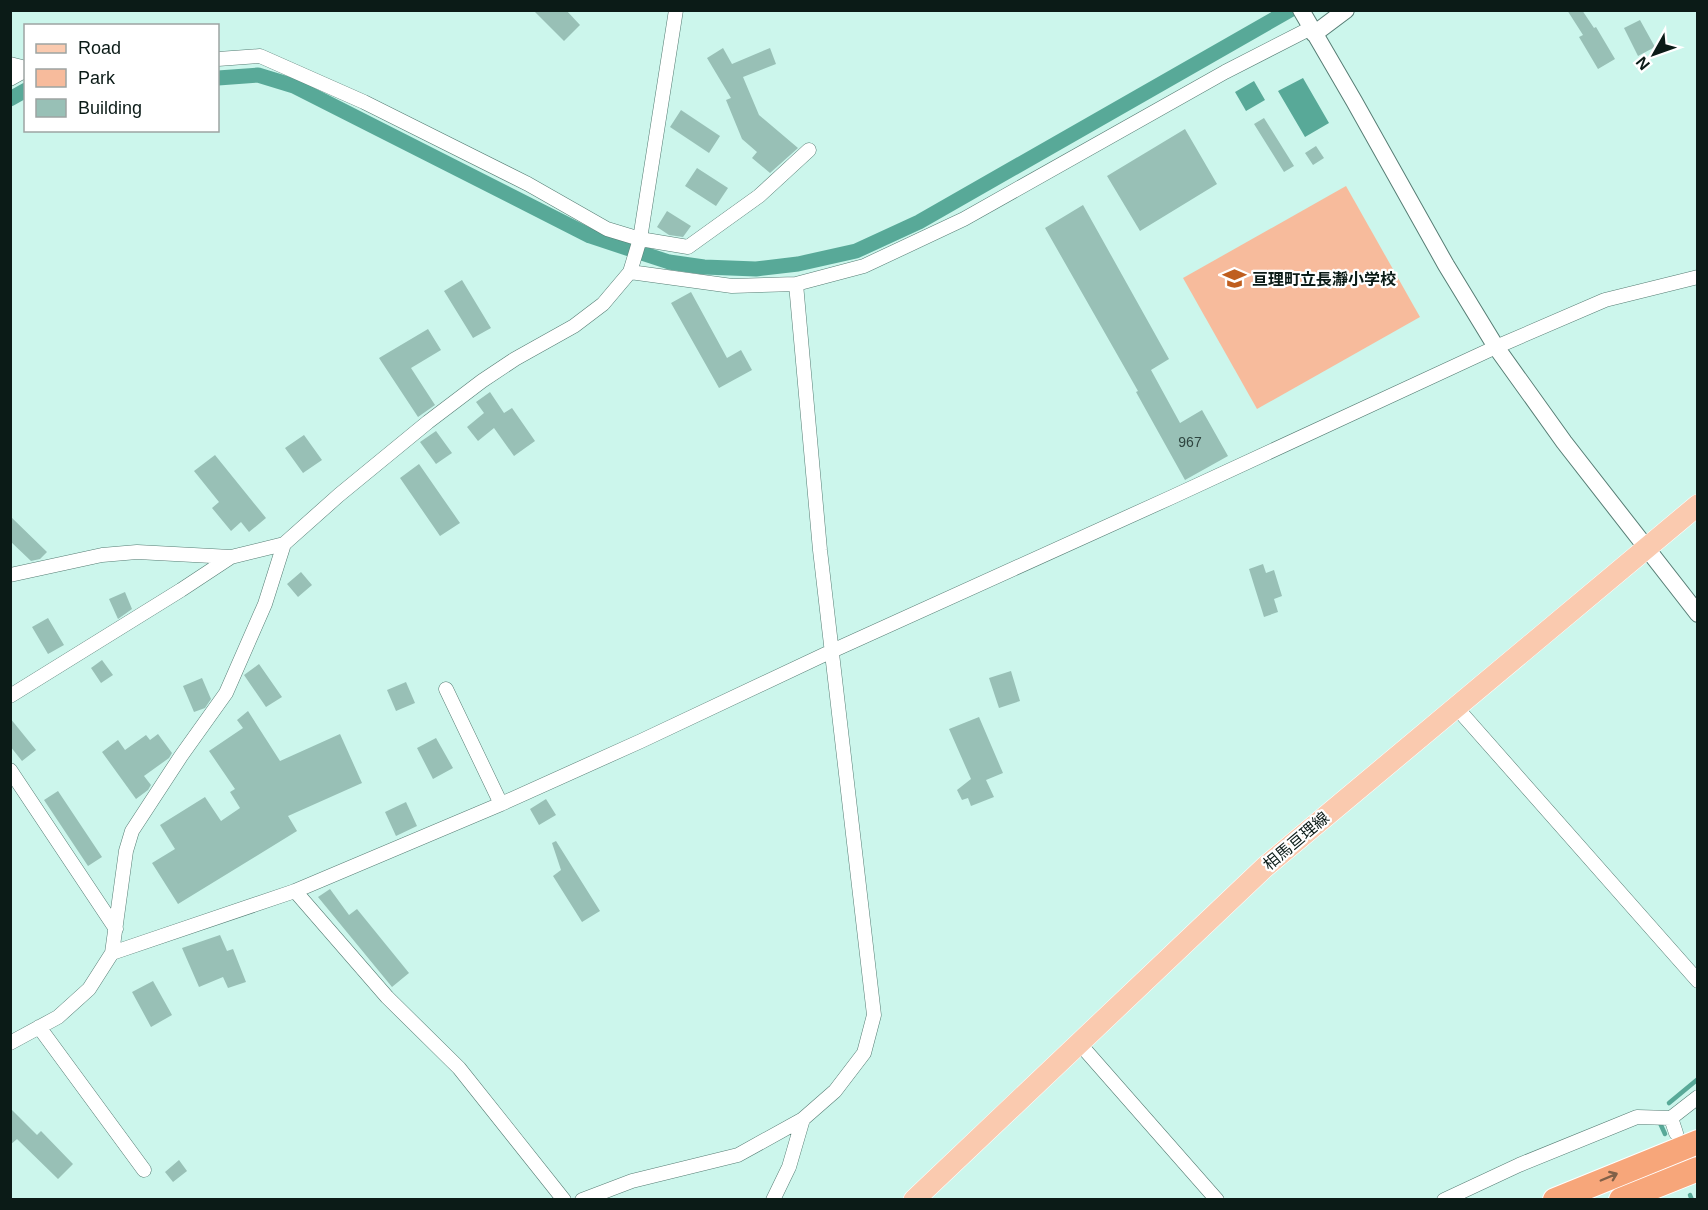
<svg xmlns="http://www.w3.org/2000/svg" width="1708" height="1210" viewBox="0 0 1708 1210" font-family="Helvetica,'Noto Sans JP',sans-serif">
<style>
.green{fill:#f7bb9c}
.water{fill:#58a998}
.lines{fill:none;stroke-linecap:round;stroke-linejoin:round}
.stream{stroke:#58a998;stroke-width:4.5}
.canal{stroke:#58a998;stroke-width:15}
.building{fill:#98c0b6}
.minor-casing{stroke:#567d74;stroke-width:15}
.tertiary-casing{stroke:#567d74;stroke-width:18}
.primary-casing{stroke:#fff;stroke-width:22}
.motorway-casing{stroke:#fff;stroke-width:26}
.minor{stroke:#fff;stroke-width:14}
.tertiary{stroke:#fff;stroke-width:16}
.primary{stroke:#facaaf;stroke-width:21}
.motorway{stroke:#f7a67a;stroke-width:24}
.oneway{stroke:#816048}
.labels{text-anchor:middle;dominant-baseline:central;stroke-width:4.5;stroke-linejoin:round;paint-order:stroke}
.number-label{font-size:14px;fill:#2e443f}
.poi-label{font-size:16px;font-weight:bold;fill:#0b1b17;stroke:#fff;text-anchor:start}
.street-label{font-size:16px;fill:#0b1b17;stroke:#fff}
</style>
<rect width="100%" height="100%" fill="#ccf6ec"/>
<path class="green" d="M1346 186 1420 317 1257 409 1183 278Z"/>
<path class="water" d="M1303 78 1329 123 1305 137 1278 91Z
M1254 81 1265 100 1246 111 1235 92Z"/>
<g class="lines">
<path class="stream" d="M1669 1103 1698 1079
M1660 1123 1665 1134
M1690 1195 1692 1200"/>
<path class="canal" d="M218 78 258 75 294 86 590 236 669 262 704 267 756 269 798 264 856 251 919 222 1290 10
M10 99 26 90"/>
</g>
<path class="building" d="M533 10H566L580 25 564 41Z
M1567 10H1582L1594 28 1596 27 1615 59 1598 69 1579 37 1583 35Z
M1640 20 1655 47 1638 56 1624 28Z
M723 48 732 64 770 48 776 64 743 77 759 115 798 148 770 173 752 158 757 152 742 139 726 100 731 98 707 58Z
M681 110 720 136 709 153 670 127Z
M1264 118 1294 166 1284 172 1254 124Z
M1185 129 1217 184 1140 231 1107 176Z
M1316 146 1324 158 1313 165 1305 153Z
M697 168 728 188 716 206 685 186Z
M1083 205 1169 359 1151 370 1180 423 1202 410 1228 456 1185 480 1136 392 1138 391 1045 228Z
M667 211 691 226 683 237 669 235 657 227Z
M462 280 491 328 473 338 444 291Z
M691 292 727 358 741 350 752 370 719 388 671 303Z
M428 329 441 350 411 368 435 405 418 417 379 358Z
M490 392 504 413 512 408 535 441 514 456 494 428 478 441 467 427 484 413 476 402Z
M436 431 452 453 436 464 420 442Z
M304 435 322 460 303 473 285 448Z
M215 455 266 518 249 532 241 522 231 531 212 508 219 502 194 471Z
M419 464 460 523 440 536 400 478Z
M10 516 47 552 40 559 31 561 10 541Z
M1263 564 1266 573 1274 570 1282 596 1274 599 1278 612 1264 617 1249 569Z
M301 572 312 585 298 597 287 584Z
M125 592 132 609 118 619 109 599Z
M48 618 64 645 48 654 32 627Z
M102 660 113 675 101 683 91 668Z
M259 664 282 697 266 707 244 675Z
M1011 671 1020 701 999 708 989 678Z
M202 678 211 699 205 708 194 712 183 686Z
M406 682 415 703 396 711 387 690Z
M248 711 280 761 340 734 362 783 288 816 297 831 178 904 152 863 175 849 160 825 205 797 221 821 240 808 230 792 235 789 209 751 243 728 237 720Z
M979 717 1003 773 986 780 994 797 971 806 968 798 962 800 957 790 971 779 949 729Z
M10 718 36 750 22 761 10 746Z
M158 734 172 753 169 758 144 776 151 785 148 790 136 799 102 752 118 740 125 750 146 735 150 740Z
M436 738 453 768 433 779 417 748Z
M58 791 102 857 88 866 44 800Z
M546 799 556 815 539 825 530 809Z
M406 802 417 826 396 836 385 812Z
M556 841 600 911 582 922 553 876 561 870 552 843Z
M330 889 349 915 357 909 409 973 392 987 318 897Z
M220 935 227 951 233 949 246 982 228 988 223 977 199 987 182 948Z
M153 981 172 1015 151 1027 132 992Z
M10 1108 37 1135 41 1131 73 1164 58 1179 17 1139 10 1145Z
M179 1160 187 1171 173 1182 165 1172Z"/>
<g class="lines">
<defs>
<path id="minor" d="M218 59 260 56 364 102 528 184 607 229 640 239 688 247 759 196 809 150
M10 64 26 68
M10 79 26 70
M630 272 732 286 796 284 864 266 964 219 1225 72 1311 28
M10 575 102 555 137 552 231 557 284 544
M446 689 501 804
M10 696 181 590 231 557
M1456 707 1698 981
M10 770 116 929
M295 891 387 997 459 1068 564 1200
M112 953 295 891 501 804 641 741 832 651 1172 497 1496 347 1605 300 1698 277
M39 1027 144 1170
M10 1043 58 1017 89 989 112 953 126 851 132 831 181 756 226 693 265 604 284 544 339 495 428 422 482 381 515 359 574 326 603 304 630 272 640 239 676 10
M1079 1043 1217 1200
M1671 1118 1676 1133
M582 1200 632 1181 738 1155 803 1119 835 1091 864 1053 874 1015 820 550 796 284
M773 1200 789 1167 803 1119
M1444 1200 1519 1165 1637 1117 1671 1118 1698 1097"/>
<path id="tertiary" d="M1301 10 1354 101 1446 265 1496 347 1564 442 1698 614
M1314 34 1346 10"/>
<path id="primary" d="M914 1200 1265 867 1698 505"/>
<path id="motorway" d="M1555 1200 1698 1142
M1621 1200 1698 1169"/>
</defs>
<use href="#minor" class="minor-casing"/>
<use href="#tertiary" class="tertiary-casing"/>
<use href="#primary" class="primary-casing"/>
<use href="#motorway" class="motorway-casing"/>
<use href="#minor" class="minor"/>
<use href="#tertiary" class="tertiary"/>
<use href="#primary" class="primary"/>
<use href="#motorway" class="motorway"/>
</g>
<defs><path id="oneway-shaft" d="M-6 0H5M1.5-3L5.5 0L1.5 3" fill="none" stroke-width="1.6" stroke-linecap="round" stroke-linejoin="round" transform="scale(1.5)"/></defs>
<use class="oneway" href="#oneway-shaft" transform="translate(1609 1177) rotate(-23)"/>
<defs>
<symbol id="school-bare" viewBox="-9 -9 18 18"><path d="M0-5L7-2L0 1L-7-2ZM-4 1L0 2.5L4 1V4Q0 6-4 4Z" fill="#bf5e1f" stroke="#fff" stroke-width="2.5" paint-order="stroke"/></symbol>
</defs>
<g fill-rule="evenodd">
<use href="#school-bare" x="1218" y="262" width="33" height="33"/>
</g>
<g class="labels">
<g class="number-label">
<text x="1190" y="442">967</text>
</g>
<g class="poi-label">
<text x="1252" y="279">亘理町立長瀞小学校</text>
</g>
<g class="street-label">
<text transform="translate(1296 841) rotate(-40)">相馬亘理線</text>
</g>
</g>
<rect width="1708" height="1210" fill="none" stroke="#0b1b17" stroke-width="24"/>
<rect x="24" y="24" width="195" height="108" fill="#ffffff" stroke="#9da4a2" stroke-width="1.5"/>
<rect x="36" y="44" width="30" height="9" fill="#facaaf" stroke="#9da4a2" stroke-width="1.5"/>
<text x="78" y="54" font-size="18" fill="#0b1b17">Road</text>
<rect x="36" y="69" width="30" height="18" fill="#f7bb9c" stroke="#9da4a2" stroke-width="1.5"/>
<text x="78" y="84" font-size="18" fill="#0b1b17">Park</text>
<rect x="36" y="99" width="30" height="18" fill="#98c0b6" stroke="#9da4a2" stroke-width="1.5"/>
<text x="78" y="114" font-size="18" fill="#0b1b17">Building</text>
<g transform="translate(1654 54) rotate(230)" stroke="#ffffff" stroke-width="4.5" paint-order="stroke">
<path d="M0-4.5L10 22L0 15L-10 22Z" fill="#0b1b17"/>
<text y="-9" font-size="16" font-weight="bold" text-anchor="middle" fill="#0b1b17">N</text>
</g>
</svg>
